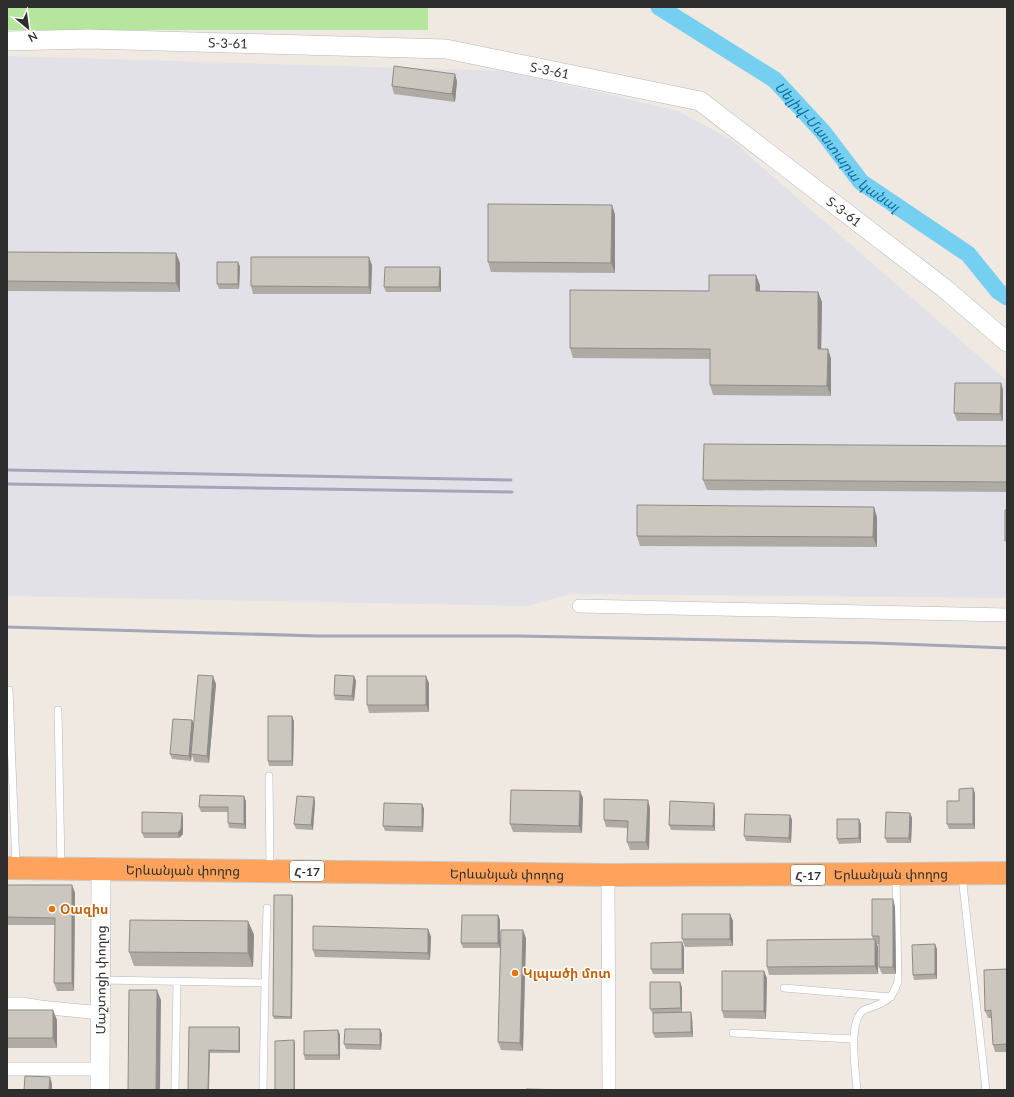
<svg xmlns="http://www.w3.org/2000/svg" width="1014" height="1097" viewBox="0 0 1014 1097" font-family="Lato,'Noto Sans Armenian',sans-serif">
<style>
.industrial{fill:#e3e1e8}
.green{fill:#b6e59e}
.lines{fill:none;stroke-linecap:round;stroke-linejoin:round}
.canal{stroke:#75cff0;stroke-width:17}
.lane-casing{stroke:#b4b7c1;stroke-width:8}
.street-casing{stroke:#b4b7c1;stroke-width:14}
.secondary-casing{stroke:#b4b7c1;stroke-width:20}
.highway-casing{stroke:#c9c9c9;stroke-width:24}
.lane{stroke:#fff;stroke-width:7}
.street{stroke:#fff;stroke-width:13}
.secondary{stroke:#fff;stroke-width:19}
.highway{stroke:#ffa35c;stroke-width:22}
.rail{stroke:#a3a6b8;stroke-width:3}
.wall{fill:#afaba4}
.shaded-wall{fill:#8e8b86}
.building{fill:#cbc7bf;stroke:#8e8b86}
.food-dot{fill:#e8710a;stroke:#fff;stroke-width:1.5}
.labels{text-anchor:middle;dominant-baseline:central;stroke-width:3;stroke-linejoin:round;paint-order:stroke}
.shield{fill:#fff;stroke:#6d6d6d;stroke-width:1}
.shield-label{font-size:12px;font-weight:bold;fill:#2e2e2e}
.street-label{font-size:13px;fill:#2e2e2e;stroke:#fff}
.food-label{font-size:13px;font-weight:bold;fill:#c56008;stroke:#fff;text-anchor:start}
.water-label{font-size:14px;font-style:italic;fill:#0d6fa3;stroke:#fff}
</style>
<rect width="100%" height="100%" fill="#efe9e1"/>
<path class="industrial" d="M7 56 507 71 678 111 730 139 1007 381V598L570 594 527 606 7 596Z"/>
<path class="green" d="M7 7H428V30H7Z"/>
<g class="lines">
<path class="canal" id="s1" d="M659 7 775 80 823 132 861 182 968 254 998 291 1007 297"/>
<defs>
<path id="lane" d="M9 690 16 866
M58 710 61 867
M269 776 270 868
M962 876 986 1090
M101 980 265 983 267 908
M784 988 891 997
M733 1033 853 1039
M175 1090 177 983
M263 1090 265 983
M857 1090C856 1073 847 1020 864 1010 873 1006 885 1004 891 996 894 992 896 986 898 982L896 876"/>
<path id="street" d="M579 606 1007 615
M608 875 609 1090
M7 1004H23L40 1007 101 1013
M7 1069H100"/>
<g id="secondary">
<path id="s2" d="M7 41 89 39 446 49 700 101 944 288 1007 342"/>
<path id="s3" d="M100 1090 101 869"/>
</g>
<g id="highway">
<path id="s4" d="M7 868 608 875 896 874 1007 873"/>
</g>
</defs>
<use href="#lane" class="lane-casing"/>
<use href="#street" class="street-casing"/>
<use href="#secondary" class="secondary-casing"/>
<use href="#highway" class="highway-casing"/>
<use href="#lane" class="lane"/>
<use href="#street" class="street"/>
<use href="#secondary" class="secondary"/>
<use href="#highway" class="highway"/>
<path class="rail" d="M7 470 511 480
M7 484 512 492
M7 627 319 636H519L874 643 1007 648"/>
</g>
<path class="wall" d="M457 81 455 102 394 94 392 86Z
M612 205 615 215V273L491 272 488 262Z
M7 252 176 253 180 263V292L7 291Z
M238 262 240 267 239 289H219L217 284Z
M372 265 371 294H253L251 286Z
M440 267 441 272V292H386L384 287Z
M760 285V291L818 292 822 302 821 349H828L831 359V396L713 395 710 385V359L573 358 570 348 709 291Z
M1001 383 1003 390V421H957L954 413Z
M1007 446V492L707 490 703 480Z
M877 517V547L640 546 637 536Z
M354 676 356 681 354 701 335 700 334 695Z
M429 683V712L369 713 367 705Z
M216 684 209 763 194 762 192 755 191 761 172 759 170 754 192 720 194 725Z
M294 721 293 766H269L268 761Z
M580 791 583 798 582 833 513 832 510 824Z
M975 793V829H949L947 824 959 801Z
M314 797 315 802 313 830 296 829 294 824Z
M246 801V829L229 828 228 823V812H201L199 807Z
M422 804 424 809 423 832 385 831 383 826Z
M650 808 649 850H630L627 842V828L606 827 604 820Z
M715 808V831L671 830 669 825Z
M182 813 183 818V834L179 838H144L142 833Z
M910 813 912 818 911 843H887L885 838Z
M790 815 792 820 791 843 746 841 744 836Z
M861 824V843L839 844 837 839Z
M7 885H72L75 893 74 991H57L54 983 55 925H7Z
M293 898 292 1019H274L273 1016Z
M893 899 895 907 896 974H882L879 967V944H877L878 947V974L769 975 767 967 873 939 872 936Z
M730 914 733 921V946L685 947 682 939Z
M498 915 500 920V948H463L461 943Z
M248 921 254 935 253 967 134 966 129 952Z
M428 929 431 937 430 960 315 957 313 950Z
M526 938 523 1051 501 1050 498 1042Z
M684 947V974H653L651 969Z
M937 949V979L914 980 913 975Z
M1007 969V1052H995L993 1045 992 1018H988L985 1011Z
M767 978 766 1019 724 1018 722 1011Z
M682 987V1012L692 1017 693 1037 655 1038 653 1033V1014L650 1009Z
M7 1010 57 1020V1048H7Z
M189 1027H239L240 1029V1053H210Z
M380 1029 382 1034 381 1050 346 1049 344 1044Z
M338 1030 340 1035V1060H305L304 1055Z"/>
<path class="shaded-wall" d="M455 74 457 81 455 102 452 94Z
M612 205 615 215V273L611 263Z
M176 253 180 263V292L176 283Z
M369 257 372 265 371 294 369 287Z
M238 262 240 267 239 289 238 284Z
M440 267 441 272V292L439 287Z
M756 275 760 285V301L756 291Z
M818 292 822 302 821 359 818 349Z
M828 349 831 359V396L827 386Z
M1001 383 1003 390V421L1000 414Z
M874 507 877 517V547L873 537Z
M213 676 216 684 209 763 207 756Z
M354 676 356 681 354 701 352 696Z
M426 676 429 683V712L426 705Z
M292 716 294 721 293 766 292 761Z
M192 720 194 725 191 761 189 756Z
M973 788 975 793V829L973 824Z
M580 791 583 798 582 833 579 826Z
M244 796 246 801V829L244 824Z
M314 797 315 802 313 830 311 825Z
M648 800 650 808 649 850 646 842Z
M714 803 715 808V831L713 826Z
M422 804 424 809 423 832 422 827Z
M182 813 183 818V834L179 838 178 833Z
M910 813 912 818 911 843 909 838Z
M790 815 792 820 791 843 789 838Z
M859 819 861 824V843L859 838Z
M72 885 75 893 74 991 72 983Z
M292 895 293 898 292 1019 291 1017Z
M893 899 895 907 896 974 893 967Z
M730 914 733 921V946L730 939Z
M498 915 500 920V948L498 943Z
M248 921 254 935 253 967 248 953Z
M428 929 431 937 430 960 428 953Z
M523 930 526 938 523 1051 520 1043Z
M875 939 878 947V974L875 966Z
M682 942 684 947V974L682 969Z
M935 944 937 949V979L935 974Z
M764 971 767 978 766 1019 764 1011Z
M680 982 682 987V1013L681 1008Z
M157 990 161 1000 160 1090H156Z
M53 1010 57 1020V1048L53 1038Z
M691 1012 692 1017 693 1037 691 1032Z
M239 1027 240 1029V1053L239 1051Z
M380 1029 382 1034 381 1050 380 1045Z
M338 1030 340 1035V1060L339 1055Z
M294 1040 295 1043V1090H294Z
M209 1050 210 1053 209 1090H208Z
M50 1077 52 1084V1090H49Z"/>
<path class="building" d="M394 66 455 74 452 94 392 86Z
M488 204 612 205 611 263 488 262Z
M7 252 176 253V283L7 281Z
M251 257H369V287L251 286Z
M217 262H238V284H217Z
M385 267H440L439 287H384Z
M709 275H756V291L818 292V349H828L827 386 710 385V349L570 348V290L709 291Z
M955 383H1001L1000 414 954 413Z
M704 444 1007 446V482L703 480Z
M637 505 874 507 873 537 637 536Z
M1005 510H1007V541H1005Z
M198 675 213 676 207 756 191 754Z
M335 675 354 676 352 696 334 695Z
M367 676H426V705H367Z
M268 716H292V761H268Z
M173 719 192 720 189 756 170 754Z
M973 788V824H947V801H959V789Z
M511 790 580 791 579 826 510 824Z
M200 795 244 796V824L228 823V807H199Z
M297 796 314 797 311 825 294 824Z
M604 799 648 800 646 842H627L628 821 604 820Z
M670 801 714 803 713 826 669 825Z
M384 803 422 804V827L383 826Z
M142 812 182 813 181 829 178 833H142Z
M886 812 910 813 909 838H885Z
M745 814 790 815 789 838 744 836Z
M837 819H859V838L837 839Z
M7 885H72V983H54L55 918 7 917Z
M274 895H292L291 1017 273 1016Z
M872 899H893V967H879V936H872Z
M682 914H730V939H682Z
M462 915H498V943H461Z
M130 920 248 921V953L129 952Z
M313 926 428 929V953L313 950Z
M501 930H523L520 1043 498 1042Z
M875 939V966L767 967V940Z
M682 942V969H651V943Z
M935 944V974L913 975 912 945Z
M1007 969V1044L993 1045 991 1010 985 1011 984 970Z
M722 971H764V1011H722Z
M650 982H680L681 1008 650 1009Z
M129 990H157L156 1090H128Z
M7 1010H53V1038H7Z
M691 1012V1032L653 1033V1013Z
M189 1027H239V1051L209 1050 208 1090H188Z
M345 1029H380V1045L344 1044Z
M338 1030 339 1055H304V1031Z
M294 1040V1090H275V1041Z
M25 1076 50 1077 49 1090H24Z
M526 1089 568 1090H526Z"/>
<g class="food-dot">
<circle cx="52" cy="909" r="4"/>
<circle cx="515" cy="973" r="4"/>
</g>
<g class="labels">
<g class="shield">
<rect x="290" y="861" width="34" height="20" rx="3"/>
<rect x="791" y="865" width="34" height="20" rx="3"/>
</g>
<g class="shield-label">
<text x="307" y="871">Հ-17</text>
<text x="808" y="875">Հ-17</text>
</g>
<g class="street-label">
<text stroke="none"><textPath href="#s2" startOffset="221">Տ-3-61</textPath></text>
<text stroke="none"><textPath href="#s2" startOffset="545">Տ-3-61</textPath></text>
<text stroke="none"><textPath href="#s2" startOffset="880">Տ-3-61</textPath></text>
<text stroke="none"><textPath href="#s4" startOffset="176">Երևանյան փողոց</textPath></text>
<text stroke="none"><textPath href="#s4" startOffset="500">Երևանյան փողոց</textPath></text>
<text stroke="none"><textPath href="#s4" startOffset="884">Երևանյան փողոց</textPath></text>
<text stroke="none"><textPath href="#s3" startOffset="110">Մաշտոցի փողոց</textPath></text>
</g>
<g class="food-label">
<text x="60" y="909">Օազիս</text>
<text x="523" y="973">Կլպածի մոտ</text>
</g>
<g class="water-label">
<text stroke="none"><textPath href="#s1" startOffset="229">Սելիվ֊Մաստարա կանալ</textPath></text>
</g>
</g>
<rect width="1014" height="1097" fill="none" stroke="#2e2e2e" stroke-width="16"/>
<g transform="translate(28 28) rotate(151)" stroke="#ffffff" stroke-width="3" paint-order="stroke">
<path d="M0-3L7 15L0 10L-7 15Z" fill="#2e2e2e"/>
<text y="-6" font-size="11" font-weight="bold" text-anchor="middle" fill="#2e2e2e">N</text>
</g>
</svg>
